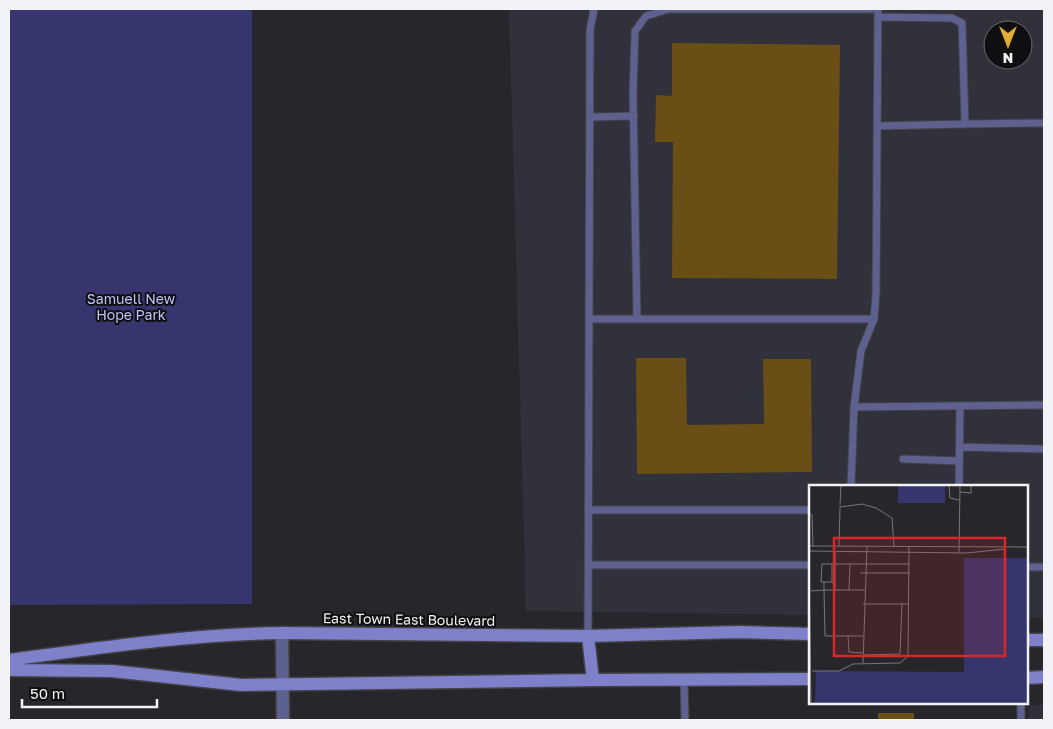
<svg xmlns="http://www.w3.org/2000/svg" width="1053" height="729" viewBox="0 0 1053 729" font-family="'Golos Text',sans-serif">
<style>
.built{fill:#30313b;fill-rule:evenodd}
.green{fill:#36356d}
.building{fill:#694f16}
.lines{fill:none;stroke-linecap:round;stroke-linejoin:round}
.lane-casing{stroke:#434347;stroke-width:9}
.street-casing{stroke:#434347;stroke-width:15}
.secondary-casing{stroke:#434347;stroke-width:15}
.lane{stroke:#5e618f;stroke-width:7}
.street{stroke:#5e618f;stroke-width:12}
.secondary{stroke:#7e81ca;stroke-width:12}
.labels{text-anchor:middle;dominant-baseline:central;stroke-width:4;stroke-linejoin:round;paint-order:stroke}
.park-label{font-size:14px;fill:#bfc3fb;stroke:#0f0f11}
.street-label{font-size:14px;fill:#f2f3f6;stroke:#0f0f11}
.inset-road{fill:none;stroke:#78787c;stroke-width:1}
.view{fill:#d62828;fill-opacity:0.15;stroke:#d62828;stroke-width:2.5}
.inset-edge{fill:none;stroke:#f2f3f6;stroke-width:2.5}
</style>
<rect width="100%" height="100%" fill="#26262b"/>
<path class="built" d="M509 9H1044V618H1027V487H810V615L526 611ZM993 30H1023V60H993Z
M1029 705H1044V720H1029Z"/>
<path class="green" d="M9 9H252V604L9 605Z"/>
<path class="building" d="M672 43 840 45 837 279 672 278 673 142H655L656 95 672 96Z
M636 358H686L687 425 764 424 763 359H811L812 472 637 474Z
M878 713H914V720H878Z"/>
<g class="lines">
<defs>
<path id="lane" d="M878 17 952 18 962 23 965 124 1044 123
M590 117 634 116
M877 126 965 124
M589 319H874
M637 319 633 93 635 31 646 16 669 9H878
M854 407 1044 405
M960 447 1044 449
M903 459 959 461
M851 487 854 407 861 351 874 319 876 294 878 9
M959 487 960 406
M588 510H810
M588 565H810
M1027 567H1044
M588 636 590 30 594 9
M684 680 685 720
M1021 720V703"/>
<path id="street" d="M282 633 283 720"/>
<path id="secondary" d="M588 636 593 680
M1027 640H1044
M9 660C99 648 191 634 282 633L588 636 739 632 810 634
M9 670 112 671 241 685 593 680 810 679
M1027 678 1044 677"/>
</defs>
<use href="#lane" class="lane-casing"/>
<use href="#street" class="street-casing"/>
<use href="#secondary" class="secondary-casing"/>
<use href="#lane" class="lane"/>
<use href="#street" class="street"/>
<use href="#secondary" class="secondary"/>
</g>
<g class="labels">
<g class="park-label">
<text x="131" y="298">Samuell New<tspan x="131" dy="16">Hope Park</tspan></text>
</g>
<g class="street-label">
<text transform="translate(409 619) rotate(1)">East Town East Boulevard</text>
</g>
</g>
<g transform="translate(809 485)">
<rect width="219" height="219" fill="#26262b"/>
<path d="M89 0H136V18H89ZM155 73H219V218H6L7 186 155 187Z" fill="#36356d"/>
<path class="inset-road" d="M140 0 141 13 150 15M151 7 162 8V0M31 20 32 0M0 28 3 30 4 61M0 61 219 62M30 61 31 22 53 19 67 23 83 33 85 61M0 66 158 68 196 64M150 68 151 0M0 86 2 218M51 88H101M23 97V79M26 97H12L13 79H101M26 105V67M40 105 41 79M2 106 15 105V97M54 119H100M39 151H54M54 168 40 167 39 151H16L15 105H57M54 170 91 169 93 119M54 178 58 61M3 186H30L44 179 91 178 99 171 100 61"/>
<path class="view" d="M25 53H196V171H25Z"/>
<rect width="219" height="219" class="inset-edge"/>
</g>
<rect width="1053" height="729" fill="none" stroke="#f2f3f6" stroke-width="20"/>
<g transform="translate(1008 45) rotate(180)"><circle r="24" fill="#0f0f11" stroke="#6a6a6d"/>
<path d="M0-4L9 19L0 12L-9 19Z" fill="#e3ae35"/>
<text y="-8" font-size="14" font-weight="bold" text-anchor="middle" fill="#f2f3f6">N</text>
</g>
<path d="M22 699v8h135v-8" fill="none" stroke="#f2f3f6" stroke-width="2.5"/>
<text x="30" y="699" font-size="15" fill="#f2f3f6" stroke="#0f0f11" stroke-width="4" paint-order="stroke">50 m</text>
</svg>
